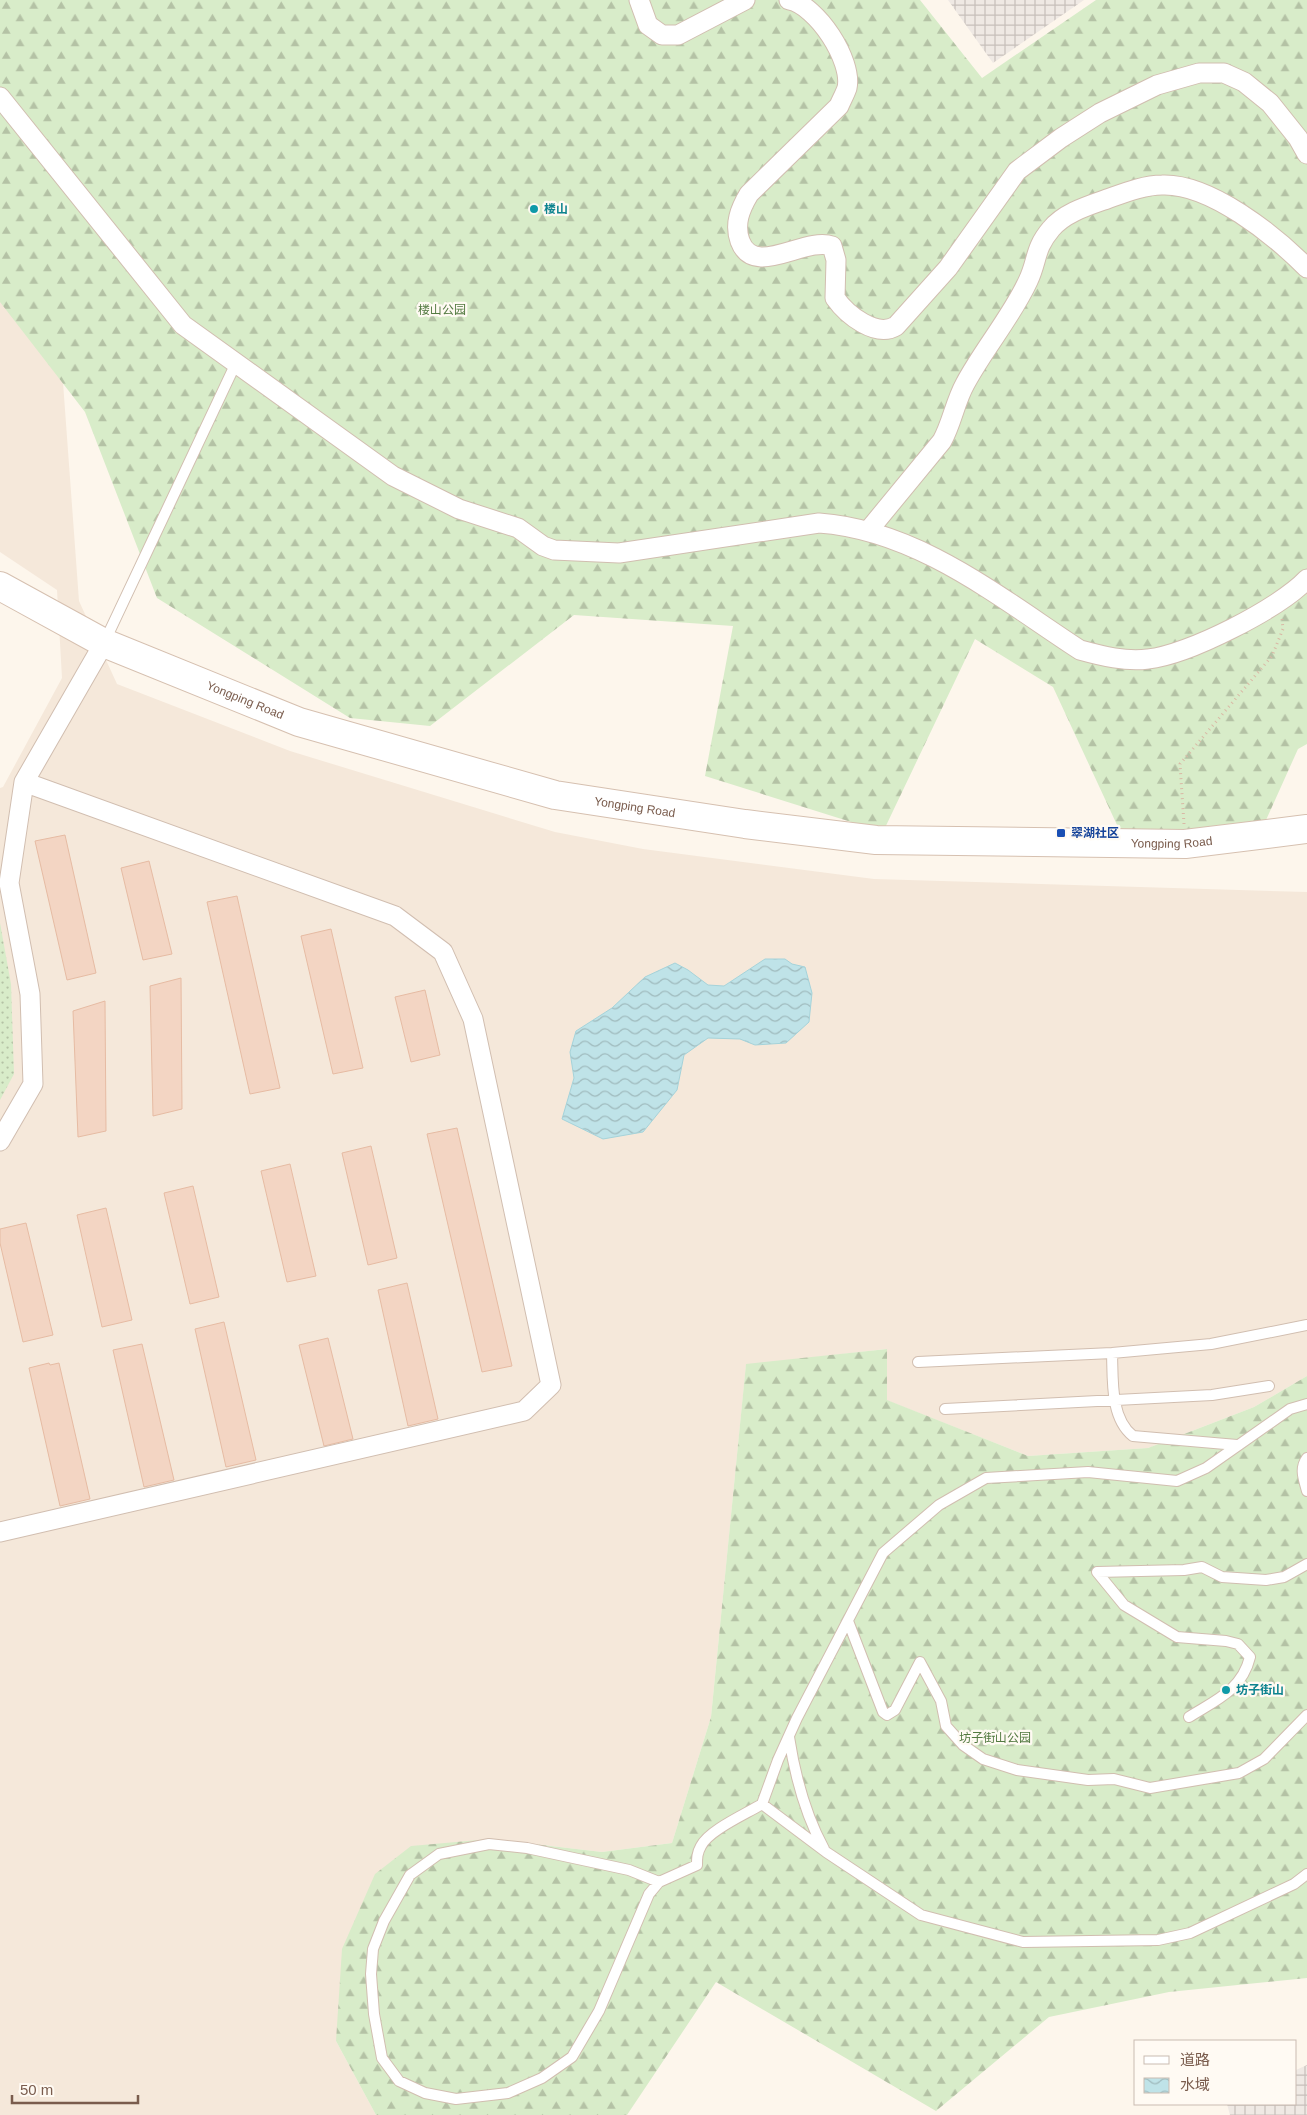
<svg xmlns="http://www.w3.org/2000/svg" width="1307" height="2115" viewBox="0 0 1307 2115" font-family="Arial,'Noto Sans SC',sans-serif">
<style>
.residential{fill:#f5e8da}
.industrial{fill:url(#industrial-grid)}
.grass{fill:url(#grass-dots)}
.forest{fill:url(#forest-firs)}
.water{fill:url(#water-waves);stroke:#a5d3da}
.building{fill:#f3d5c3;stroke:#e6bba3}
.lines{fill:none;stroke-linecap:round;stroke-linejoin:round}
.service-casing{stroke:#d1beb0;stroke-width:12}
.minor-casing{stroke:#d1beb0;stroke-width:21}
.secondary-casing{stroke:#d6c0b0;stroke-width:30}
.path{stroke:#d9b8a5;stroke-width:3;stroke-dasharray:1 4;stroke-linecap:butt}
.service{stroke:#fff;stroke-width:10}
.minor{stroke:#fff;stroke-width:19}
.secondary{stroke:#fff;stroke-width:28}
.culture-dot{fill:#0f9aa8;stroke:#fffaf3;stroke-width:2}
.transit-dot{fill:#1a4fb4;stroke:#fffaf3;stroke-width:2}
.labels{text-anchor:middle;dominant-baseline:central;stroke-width:4.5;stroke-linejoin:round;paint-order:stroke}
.culture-label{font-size:12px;font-weight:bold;fill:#0d838f;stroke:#fffaf3;text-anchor:start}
.park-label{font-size:12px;fill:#537a41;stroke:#fffaf3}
.street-label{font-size:12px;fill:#7a5c4d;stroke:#fffaf3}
.transit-label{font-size:12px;font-weight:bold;fill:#164399;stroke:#fffaf3;text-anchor:start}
</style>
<defs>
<pattern id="industrial-grid" width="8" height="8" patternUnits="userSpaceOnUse" patternTransform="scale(1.25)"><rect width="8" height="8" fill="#efe9e4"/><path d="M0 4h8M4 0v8" fill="none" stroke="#c7c0bb"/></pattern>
<pattern id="grass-dots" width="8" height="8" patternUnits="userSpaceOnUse" patternTransform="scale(1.25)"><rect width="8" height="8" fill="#d8ecc9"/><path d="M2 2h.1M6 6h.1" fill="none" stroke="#b4c2a5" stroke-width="1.8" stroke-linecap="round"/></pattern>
<pattern id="forest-firs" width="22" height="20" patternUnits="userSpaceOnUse" patternTransform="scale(1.25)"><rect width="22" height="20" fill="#d8ecc9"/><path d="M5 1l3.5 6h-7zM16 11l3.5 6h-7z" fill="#b4c2a5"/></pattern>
<pattern id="water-waves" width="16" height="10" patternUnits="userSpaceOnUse" patternTransform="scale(1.25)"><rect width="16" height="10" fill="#bfe3e8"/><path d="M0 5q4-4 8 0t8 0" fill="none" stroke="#a0bbbe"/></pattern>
</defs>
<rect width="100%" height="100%" fill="#fdf6ec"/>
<path class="residential" d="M0 290 61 355 79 601 117 684 290 751 555 832 643 849 874 879 1307 892V1376L1254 1407 1148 1448 1028 1456 886 1400V1349L746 1365 711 1717 672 1843 602 1852 490 1839 336 2041 376 2115H0V788L3 787 62 678 57 590 0 552Z"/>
<path class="industrial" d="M948 0H1084L993 63Z
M1307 2065V2115H1230L1227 2104H1296V2070Z"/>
<path class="grass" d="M0 923 11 984 14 1074 0 1100Z"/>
<path class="forest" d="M0 0H920L982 78 1096 0H1307V744L1298 749 1266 820 1124 840 1053 687 975 639 883 832 705 776 733 626 574 615 430 726 350 718 157 598 85 412 0 302Z
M887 1349V1400L1028 1456 1148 1448 1254 1407 1307 1376V1978L1169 1992 1049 2017 936 2111 716 1982 627 2115H376L336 2041 342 1949 375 1874 411 1846 490 1839 602 1852 672 1843 711 1717 746 1364Z"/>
<path class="water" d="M765 959H785L792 964 805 967 812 993 809 1022 786 1043 755 1045 740 1039 708 1038 684 1055 677 1090 643 1132 603 1139 562 1119 574 1078 570 1052 576 1031 612 1008 645 977 675 963 688 970 708 985 724 986Z"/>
<path class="building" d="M65 835 96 973 67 980 35 841Z
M149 861 172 954 143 960 121 868Z
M237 896 280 1088 250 1094 207 902Z
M331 929 363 1068 333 1074 301 936Z
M181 978 182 1109 153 1116 150 986Z
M425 990 440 1055 411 1062 395 997Z
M105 1001 106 1131 78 1137 73 1011Z
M457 1128 512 1366 482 1372 427 1134Z
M371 1146 397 1258 368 1265 342 1153Z
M290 1164 316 1276 287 1282 261 1171Z
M193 1186 219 1297 190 1304 164 1193Z
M106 1208 132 1320 102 1327 77 1215Z
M26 1223 53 1335 23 1342 0 1243V1229Z
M407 1283 438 1419 408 1426 378 1290Z
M224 1322 256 1460 226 1467 195 1329Z
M328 1338 353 1439 324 1446 299 1345Z
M142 1344 174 1480 144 1487 113 1350Z
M49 1363 50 1365 59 1363 90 1499 60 1506 29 1368Z"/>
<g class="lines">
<defs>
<path id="service" d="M104 643 236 363
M1112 1353C1113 1379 1110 1418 1133 1436L1237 1445
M918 1362 1112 1353 1211 1344 1307 1325
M945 1409 1212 1395 1269 1386
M1307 1458C1299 1469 1304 1479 1307 1491
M848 1621 883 1712 887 1715 895 1710 920 1662 941 1701 946 1726 963 1745 983 1759 1017 1770 1088 1780 1114 1779 1150 1788 1239 1773 1264 1759 1307 1715
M1189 1717C1216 1700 1242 1690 1250 1657L1238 1644 1226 1641 1177 1637 1124 1605 1097 1572 1184 1570 1202 1567 1222 1577 1266 1580 1284 1577 1307 1564
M789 1737C795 1776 805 1814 824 1849
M762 1804 826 1852 921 1915 1023 1942 1158 1940 1190 1933 1294 1884 1307 1874
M659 1882 629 1870 527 1848 489 1844 439 1854 410 1875 384 1921 373 1949 371 1974 374 2014 382 2058 399 2081 425 2093 456 2099 508 2093 542 2078 572 2057 599 2011 649 1894 659 1882 697 1865C697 1858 697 1853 701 1846 709 1830 746 1814 762 1804L778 1760 797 1718 883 1553 939 1505 986 1478 1088 1472 1177 1481 1206 1468 1290 1409 1307 1404"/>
<path id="minor" d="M639 0 648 25 662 35H678L745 0
M789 0C817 5 853 61 847 88 845 94 841 101 839 106L749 194C740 209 734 224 740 241 754 279 805 236 832 246L836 260 835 298C847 315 876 338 896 326L948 268 1017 171 1061 138 1100 113 1157 85 1199 73H1224L1244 82 1270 103 1298 138 1307 154
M0 97 183 325 393 476 459 509 518 528 543 546 554 550 619 553 819 523C918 530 1000 598 1080 650 1102 656 1126 662 1148 659 1188 655 1280 608 1307 579
M868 531 942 441C952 423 955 402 965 384 983 350 1012 316 1028 281 1038 260 1034 249 1051 229 1064 213 1087 206 1107 199 1124 193 1144 185 1162 185 1210 183 1274 235 1307 268
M0 1141 33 1084 30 994 9 883 24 782 104 643
M0 1532 524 1411 551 1385 473 1019 443 952 395 916 24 782"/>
<g id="secondary">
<path id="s1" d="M0 586 104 643 299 722 555 795 745 824 876 840 1185 844 1307 829"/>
</g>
</defs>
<use href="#service" class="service-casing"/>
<use href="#minor" class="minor-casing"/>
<use href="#secondary" class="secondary-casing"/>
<path class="path" d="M1184 824 1180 764 1272 656 1283 629 1282 619"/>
<use href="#service" class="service"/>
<use href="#minor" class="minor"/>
<use href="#secondary" class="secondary"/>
</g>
<g class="culture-dot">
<circle cx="534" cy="209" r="5"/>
<circle cx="1226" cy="1690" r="5"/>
</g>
<rect class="transit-dot" x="1056" y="828" width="10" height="10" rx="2.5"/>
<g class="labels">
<g class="culture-label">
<text x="544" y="209">楼山</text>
<text x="1236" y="1690">坊子街山</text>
</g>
<g class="park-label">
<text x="442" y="310">楼山公园</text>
<text x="995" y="1738">坊子街山公园</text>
</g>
<g class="street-label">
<text stroke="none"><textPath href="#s1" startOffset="271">Yongping Road</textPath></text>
<text stroke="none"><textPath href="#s1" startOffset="676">Yongping Road</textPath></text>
<text stroke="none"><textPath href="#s1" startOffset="1215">Yongping Road</textPath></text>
</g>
<g class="transit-label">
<text x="1071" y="833">翠湖社区</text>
</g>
</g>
<rect x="1134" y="2040" width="162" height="65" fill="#fffaf3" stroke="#cabbb1"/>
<rect x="1144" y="2056" width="25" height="8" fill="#ffffff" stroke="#cabbb1"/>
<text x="1180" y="2065" font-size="15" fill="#7a5c4d">道路</text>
<rect x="1144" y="2078" width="25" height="15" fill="url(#water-waves)" stroke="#cabbb1"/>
<text x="1180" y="2090" font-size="15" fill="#7a5c4d">水域</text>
<path d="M12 2095v8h126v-8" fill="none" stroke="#7a5c4d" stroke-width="2.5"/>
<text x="20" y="2095" font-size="15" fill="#7a5c4d" stroke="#fffaf3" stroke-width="4" paint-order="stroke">50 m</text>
</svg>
